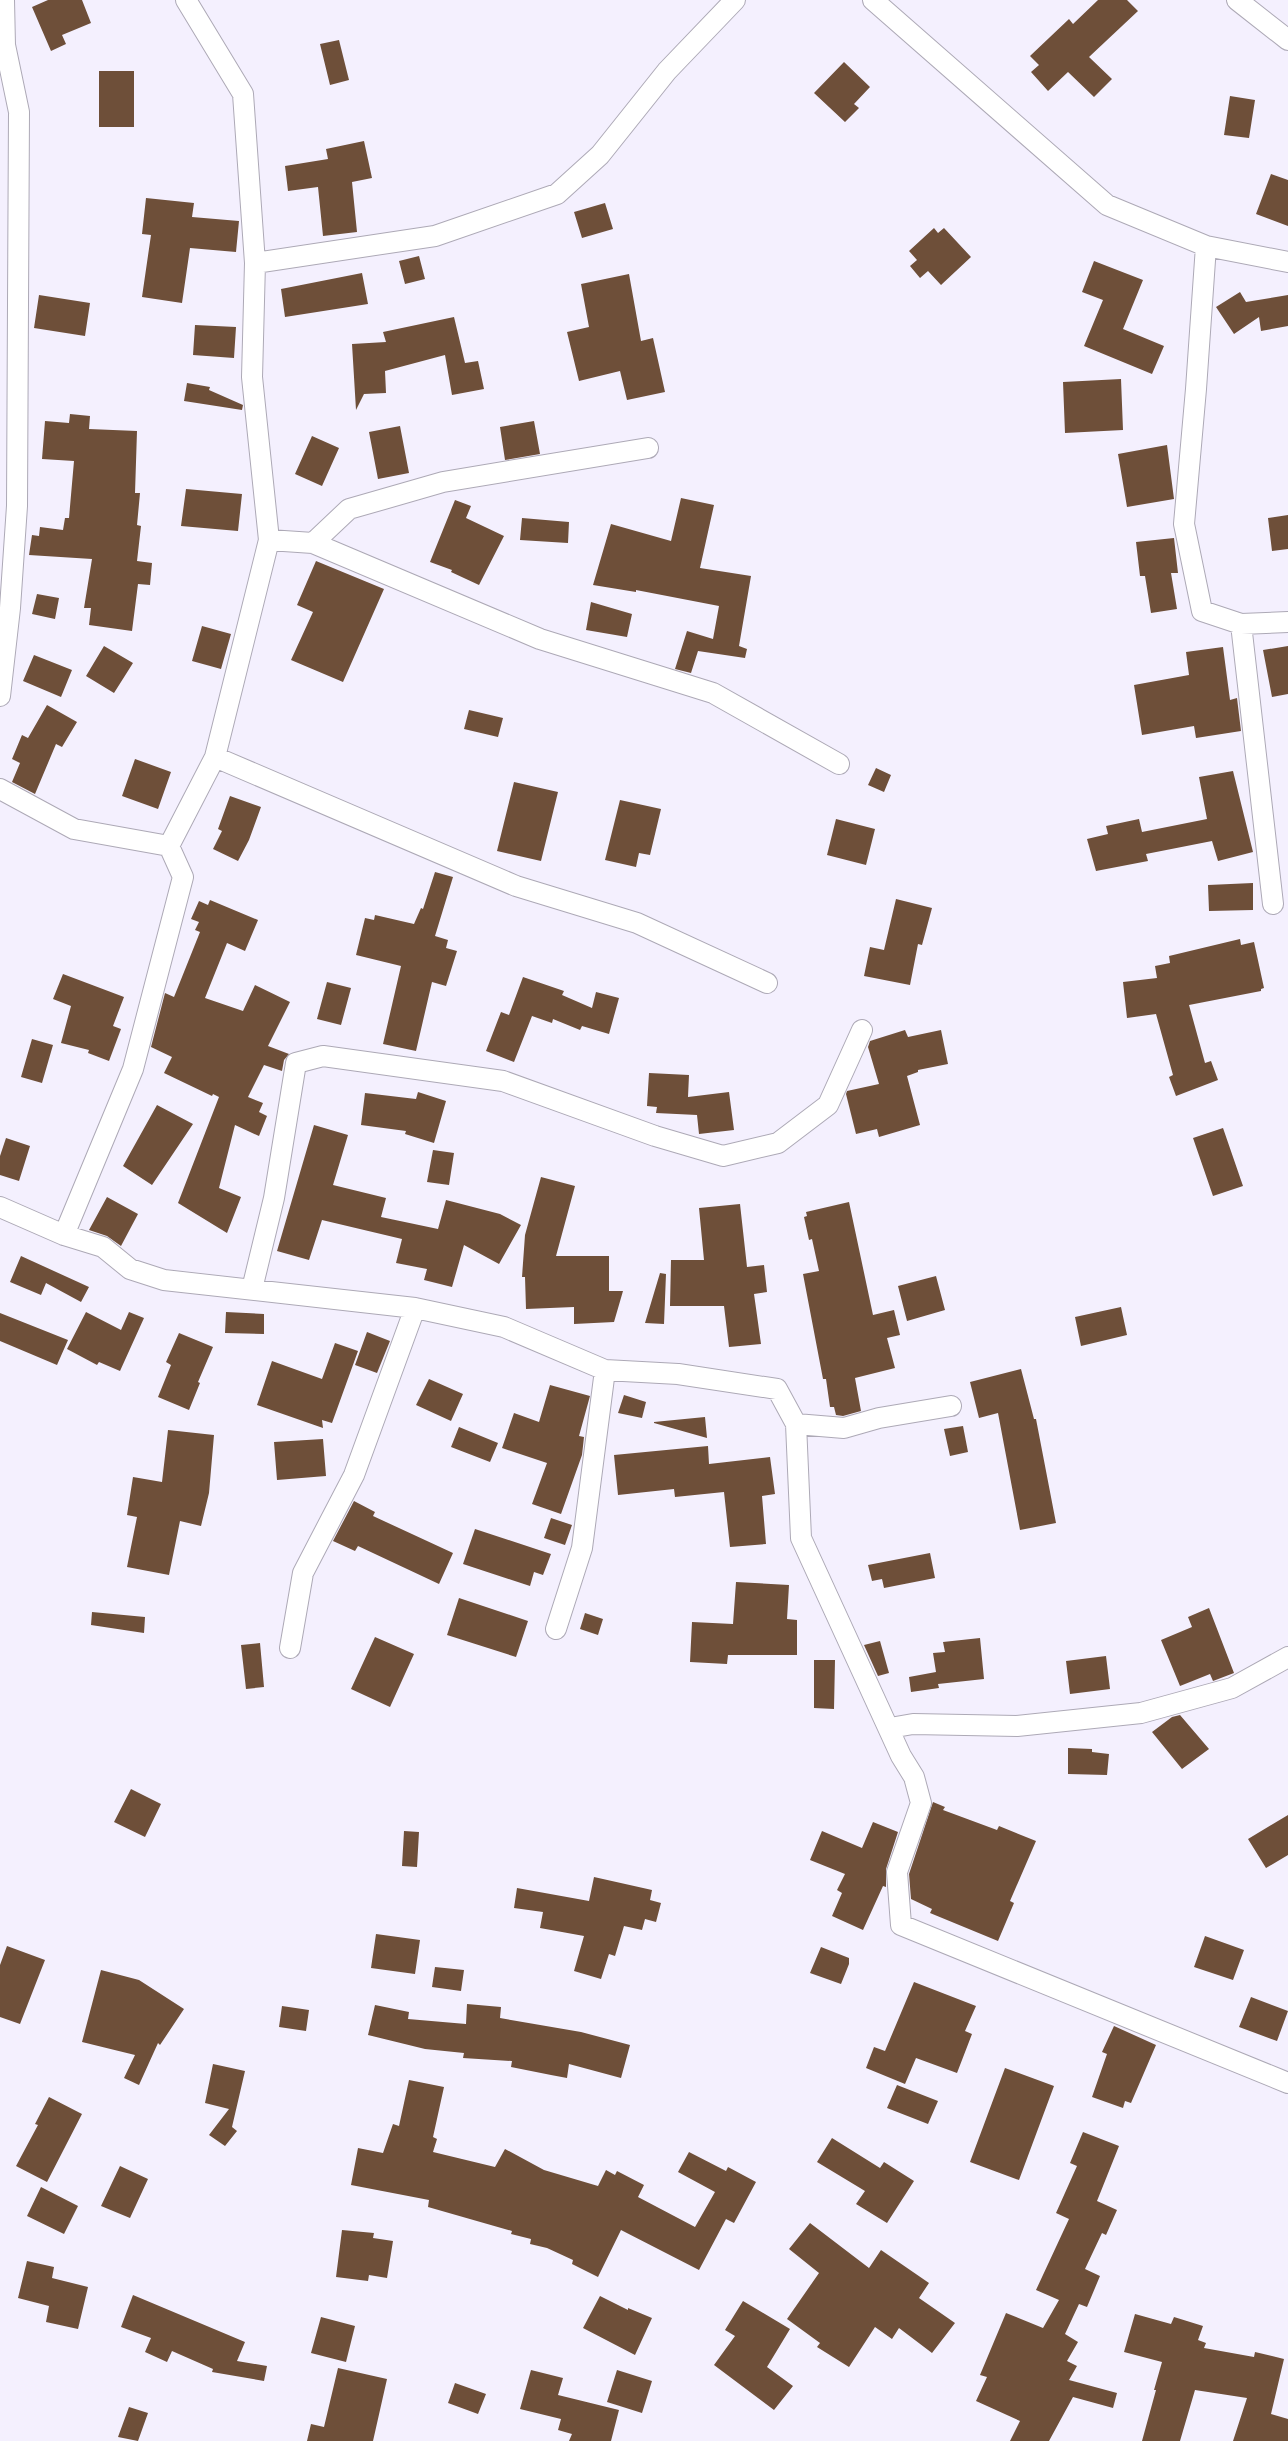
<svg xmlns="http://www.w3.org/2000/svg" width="1288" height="2441" viewBox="0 0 1288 2441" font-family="Raleway,sans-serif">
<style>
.building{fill:#6e4f39}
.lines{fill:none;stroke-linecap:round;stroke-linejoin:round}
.street-casing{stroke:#ada9b6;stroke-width:22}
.street{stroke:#fff;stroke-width:20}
</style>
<rect width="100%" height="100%" fill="#f4f0fe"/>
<path class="building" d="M48 0H82L91 23 62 35 66 44 51 51 32 7Z
M1098 0H1127L1138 11 1089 57 1112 79 1094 97 1068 72 1048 91 1031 72 1039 65 1030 56 1069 19 1073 24Z
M339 40 349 80 330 85 320 44Z
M844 62 870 87 854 104 859 108 845 122 814 93Z
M99 71H134V127H99Z
M1230 96 1255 100 1249 138 1224 135Z
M364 141 372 178 352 182 357 232 323 236 318 187 288 191 285 166 328 159 326 149Z
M1271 174 1288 180V226L1256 214Z
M146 198 194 203 192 217 239 221 236 252 190 248 182 303 142 297 151 235 142 234Z
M605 203 613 229 582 238 574 212Z
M934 228 938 233 944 228 971 257 941 285 928 271 920 278 910 266 917 260 909 251Z
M419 256 425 279 405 284 399 261Z
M1094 261 1143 280 1123 329 1164 346 1152 374 1084 346 1103 300 1082 292Z
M362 273 368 304 285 317 281 289Z
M629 274 641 341 653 338 665 392 627 400 620 371 579 381 567 332 589 327 581 284Z
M1240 292 1246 302 1288 295V326L1261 331 1259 317 1234 334 1216 307Z
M39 295 90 303 85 336 34 328Z
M454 317 465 363 478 361 484 389 452 395 445 355 385 371 386 393 364 394 356 410 352 344 386 342 383 332Z
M195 325 236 327 234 358 193 355Z
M1121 379 1123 430 1065 433 1063 382Z
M187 383 210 387 209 390 243 405 242 410 184 401Z
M70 414 90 416 89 429 137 431 135 493H140L137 525 141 526 137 561 152 563 150 585 138 584 132 631 89 625 91 608H84L92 559 29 555 32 535 39 536 40 527 63 530 65 518H69L74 461 42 459 45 421 69 423Z
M534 421 540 454 505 460 500 427Z
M400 426 409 473 378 479 369 432Z
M312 436 339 448 322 486 295 474Z
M1167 445 1174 499 1127 507 1118 454Z
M186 489 242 494 238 531 181 526Z
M681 498 714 505 700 568 751 576 739 646 747 649 745 658 698 651 691 673 675 669 687 631 713 639 719 606 636 590V592L593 585 611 524 671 541Z
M455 500 471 506 466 518 504 536 479 585 451 572 452 570 430 562Z
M1288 515V549L1272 551 1268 518Z
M522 518 569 522 568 543 520 540Z
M1174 538 1178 573H1171L1177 609 1151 613 1145 576H1140L1136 542Z
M316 561 384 589 343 682 291 660 313 612 297 605Z
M37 594 59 598 55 619 32 614Z
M591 602 632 614 627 637 586 630Z
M202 626 231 634 221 669 192 661Z
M104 646 133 663 114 693 86 676Z
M1288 646V694L1272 697 1263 650Z
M1223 647 1230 700 1237 698 1241 731 1196 738 1194 726 1142 735 1134 685 1189 675 1186 652Z
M34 655 72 670 61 697 23 681Z
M47 705 77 722 62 747 56 744 35 794 12 782 20 763 12 759 22 735 28 738Z
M469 710 503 718 498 737 464 729Z
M135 759 171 772 158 809 122 796Z
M876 768 891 775 884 792 868 785Z
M1233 771 1253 852 1218 861 1212 841 1146 854 1148 861 1096 871 1087 839 1108 834 1106 826 1139 819 1142 832 1207 819 1199 777Z
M514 782 558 792 541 861 497 851Z
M230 796 261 807 249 840 238 861 213 849 222 831 218 829Z
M620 800 661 809 650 855 639 853 636 867 605 860Z
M836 819 875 829 866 865 827 855Z
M435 872 453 877 435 936 448 940 446 948 457 951 446 986 432 982 416 1051 383 1044 401 966 356 955 365 918 374 920 375 915 414 924 421 908 423 909Z
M1253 883V910L1209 911 1208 885Z
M896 899 932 908 922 945 918 944 910 985 864 976 870 947 884 950Z
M210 900 258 920 245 951 227 943 205 998 243 1011 255 985 290 1002 268 1046 289 1054 284 1060 282 1071 264 1065 248 1097 263 1103 259 1112 267 1116 259 1136 235 1125 219 1188 241 1197 227 1233 178 1203 219 1097 213 1094 212 1096 164 1073 172 1057 151 1047 165 993 174 997 200 932 195 930 199 922 191 919 199 901 208 905Z
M1240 939 1241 945 1254 942 1264 988 1261 989V991L1189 1005 1205 1063 1211 1061 1218 1080 1176 1096 1169 1077 1173 1075 1156 1014 1127 1018 1123 982 1157 978 1155 966 1170 963 1169 956Z
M63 974 124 997 113 1026 121 1029 109 1061 88 1053 89 1050 61 1043 71 1006 53 999Z
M523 977 564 991 562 995 592 1008 596 992 619 998 609 1034 582 1026 580 1030 553 1019 552 1023 532 1016 514 1062 486 1051 501 1012 509 1015Z
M327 982 351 988 341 1025 317 1019Z
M905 1030 908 1037 941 1030 948 1064 918 1070V1072L907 1076 920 1125 879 1137 877 1129 856 1134 846 1094 847 1091 879 1084 868 1047 870 1041Z
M32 1039 53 1045 42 1083 21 1077Z
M649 1073 689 1075 688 1097 729 1092 734 1130 699 1134 697 1115 656 1113 657 1107 647 1106Z
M418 1092 446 1101 434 1143 405 1134 406 1131 361 1125 365 1093 416 1099Z
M157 1105 193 1124 152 1185 123 1166Z
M314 1125 348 1135 333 1185 386 1198 381 1217 438 1229 446 1200 500 1214 521 1225 499 1264 464 1245 452 1287 424 1280 427 1269 396 1263 402 1239 322 1220 309 1260 277 1251Z
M1223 1128 1243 1186 1213 1196 1193 1138Z
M6 1138 30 1146 19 1181 0 1175V1156Z
M433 1150 454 1153 449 1185 427 1182Z
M541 1177 575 1186 556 1256H609V1291H623L614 1322 574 1324V1307L526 1309 525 1277H522L525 1235Z
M107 1197 138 1214 121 1246 107 1236 89 1230Z
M849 1202 873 1315 894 1310 900 1335 887 1338 895 1368 855 1378 861 1411 843 1416 836 1415 834 1407H830L826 1379H823L803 1274 819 1271 812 1239 809 1240 804 1217 807 1216 806 1212Z
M740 1204 747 1267 764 1265 767 1292 754 1294 761 1344 729 1347 724 1306H670L671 1260H704L699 1208Z
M21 1256 89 1287 81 1302 46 1283 41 1295 10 1282Z
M660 1273 666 1274 664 1324 645 1323Z
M936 1276 945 1310 907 1321 898 1286Z
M1121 1307 1127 1335 1081 1346 1075 1317Z
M86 1312 121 1330 129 1312 144 1318 120 1371 99 1362 97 1365 67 1349Z
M226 1312 264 1314V1334L225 1333Z
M0 1313 68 1340 57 1365 0 1341Z
M367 1332 390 1341 377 1373 355 1365Z
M179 1333 213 1347 198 1382 200 1383 189 1410 158 1397 171 1365 166 1362Z
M335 1343 358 1351 332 1423 322 1420 323 1428 257 1405 272 1361 322 1379Z
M1021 1369 1034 1419H1036L1056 1523 1020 1530 998 1413 979 1418 970 1382Z
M429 1379 463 1394 451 1421 416 1405Z
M550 1385 590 1396 579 1436 584 1437 582 1455 561 1514 532 1504 547 1463 502 1448 514 1413 539 1422Z
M624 1395 646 1402 642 1418 618 1413Z
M705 1417 707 1438 654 1423V1422Z
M963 1426 968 1452 950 1456 944 1429Z
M459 1427 498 1443 490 1462 451 1447Z
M168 1430 214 1435 209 1493 201 1526 180 1521 169 1575 127 1567 137 1517 127 1515 133 1477 162 1482Z
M323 1439 326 1476 277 1480 274 1442Z
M708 1446 709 1464 770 1457 775 1494 762 1496 766 1544 730 1547 724 1492 675 1497 674 1489 618 1495 614 1455Z
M354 1501 375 1512 373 1516 453 1553 439 1584 358 1546 355 1551 333 1541Z
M551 1518 572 1525 565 1545 544 1538Z
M475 1529 551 1554 543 1575 534 1572 530 1586 463 1564Z
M930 1553 935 1578 884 1588 882 1579 872 1581 868 1565Z
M736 1582 789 1585 787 1619 797 1620V1655H728L727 1664 690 1662 692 1622 733 1624Z
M459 1598 528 1621 516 1657 447 1635Z
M1209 1608 1234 1673 1213 1681 1210 1674 1180 1686 1161 1640 1192 1627 1188 1617Z
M92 1612 145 1617 144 1633 91 1625Z
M585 1613 603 1619 598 1635 580 1629Z
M375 1637 414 1654 390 1707 351 1689Z
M980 1638 984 1679 938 1684 939 1688 911 1692 909 1677 936 1672 933 1653 945 1652 943 1642Z
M880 1641 889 1673 878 1676 864 1645Z
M260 1643 264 1687 246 1689 241 1645Z
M1106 1656 1110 1689 1070 1694 1066 1661Z
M814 1660H835L834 1709 814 1708Z
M1180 1715 1209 1749 1182 1769 1152 1732 1172 1717Z
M1068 1748 1092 1749V1752L1109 1754 1107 1775 1068 1774Z
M131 1789 161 1804 145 1837 114 1822Z
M933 1802 945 1807 943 1810 997 1830 999 1826 1036 1841 1010 1901 1014 1903 998 1941 930 1913 932 1909 911 1899 909 1874Z
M1288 1815V1855L1266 1868 1248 1839Z
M873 1822 898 1832 886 1869V1887L883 1886 863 1930 832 1916 842 1893 837 1890 845 1874 810 1860 822 1831 862 1848Z
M404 1831 419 1832 417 1867 402 1866Z
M594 1877 652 1890 650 1900 661 1903 656 1922 645 1919 642 1930 624 1926 615 1956 609 1954 601 1979 574 1971 584 1936 540 1928 543 1912 514 1908 517 1888 589 1901Z
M376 1934 420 1940 415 1974 371 1968Z
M1205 1936 1244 1950 1233 1980 1194 1967Z
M7 1946 45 1960 20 2024 0 2017V1965Z
M821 1947 849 1958V1964L841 1984 810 1973Z
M435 1967 464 1970 461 1991 432 1987Z
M101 1970 139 1980 184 2009 160 2045 158 2043 139 2085 124 2078 135 2055 82 2042Z
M914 1982 976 2006 965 2031 972 2034 957 2073 916 2058 905 2084 866 2068 874 2047 885 2051Z
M1251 1997 1288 2011 1277 2041 1239 2027Z
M467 2004 501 2007 500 2018 581 2032 630 2045 621 2078 569 2064 567 2078 551 2075 511 2067 512 2061 463 2058 464 2053 425 2049 368 2035 375 2005 409 2012 408 2019 466 2024Z
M282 2006 309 2010 306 2031 279 2027Z
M1114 2026 1156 2045 1131 2103 1125 2101 1123 2108 1092 2097 1107 2054 1102 2052Z
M213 2064 245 2071 232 2127 237 2131 225 2146 209 2135 229 2109 205 2103Z
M1005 2068 1054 2086 1019 2180 970 2162Z
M409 2080 444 2087 433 2137 437 2139 433 2152 495 2167 505 2149 544 2170 598 2186 606 2170 615 2175 617 2171 644 2185 638 2197 695 2227 715 2192 678 2172 689 2152 726 2171 728 2167 756 2182 734 2223 726 2219 699 2270 621 2230 598 2277 572 2264 573 2260 547 2248 530 2244 531 2239 511 2234 512 2231 428 2207 429 2200 351 2185 358 2148 383 2153 393 2124 399 2126Z
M897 2085 938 2101 928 2124 887 2108Z
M49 2097 82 2114 47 2182 16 2166 38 2125 35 2124Z
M1083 2132 1119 2146 1097 2201 1117 2210 1106 2235 1102 2233 1085 2269 1100 2276 1087 2307 1079 2304 1065 2334 1078 2342 1067 2361 1077 2366 1069 2380 1117 2393 1113 2408 1073 2397 1049 2441H1010L1020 2421 976 2401 987 2377 980 2375 1006 2313 1043 2328 1059 2300 1036 2290 1069 2219 1056 2213 1077 2166 1070 2163Z
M832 2138 880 2168 884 2162 914 2181 887 2223 856 2204 865 2191 817 2162Z
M120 2166 148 2179 130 2218 101 2206Z
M41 2187 78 2206 64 2234 27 2216Z
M810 2223 869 2268 881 2250 929 2283 919 2298 955 2323 932 2353 899 2328 892 2339 875 2327 849 2367 817 2347 820 2343 787 2319 819 2273 789 2249Z
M342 2230 374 2233 373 2238 393 2241 387 2278 369 2275 368 2281 336 2277Z
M27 2261 54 2267 52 2278 88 2287 78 2329 46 2322 49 2306 18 2298Z
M133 2295 245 2342 237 2361 267 2366 264 2381 212 2372 213 2369 172 2351 167 2362 145 2352 151 2338 121 2327Z
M600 2296 628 2310V2308L652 2318 635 2355 583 2328Z
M743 2301 790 2329 767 2367 793 2386 774 2410 714 2365 735 2336 725 2330Z
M1135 2314 1171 2324 1174 2317 1203 2326 1198 2340 1206 2343 1204 2348 1254 2357 1255 2352 1284 2359 1271 2414 1288 2419V2441H1233L1247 2398 1195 2390 1180 2441H1142L1156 2390H1154L1162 2362 1124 2352Z
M321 2317 355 2326 346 2362 311 2353Z
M338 2368 387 2379 373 2441H307L311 2424 324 2427Z
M531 2370 563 2378 558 2395 619 2410 611 2441H569L572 2434 558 2430 561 2419 520 2409Z
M617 2370 652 2381 642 2413 607 2402Z
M455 2383 486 2394 478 2414 448 2403Z
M129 2407 148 2413 138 2441 118 2437Z"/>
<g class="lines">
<defs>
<path id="street" d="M873 0 1107 205 1206 246 1288 262
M1237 0 1288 40
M1206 246 1196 389 1184 524 1202 611 1241 624 1288 622
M255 263 435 236 557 194 600 155 667 71 735 0
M269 540 313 543 349 509 443 482 648 448
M313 543 540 639 713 693 839 764
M1241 624 1273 904
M0 696 10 608 17 506 18 304 19 112 5 45 4 0
M215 757 516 886 637 923 767 983
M0 789 74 829 169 846 183 877 133 1069 64 1235
M169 846 215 757 269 540 252 377 255 263 243 94 186 0
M0 1207 64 1235 103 1247 130 1269 164 1280 415 1308 504 1327 605 1370 678 1374 777 1389 796 1424 844 1428 879 1418 951 1406
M252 1289 274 1198 296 1063 323 1056 503 1081 655 1136 723 1156 778 1143 828 1105 862 1030
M796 1424 801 1538 901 1756 914 1777 921 1803 897 1872 901 1925 1288 2083
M556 1629 582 1548 605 1370
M290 1648 303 1573 354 1475 415 1308
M890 1728 913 1724 1017 1726 1141 1713 1232 1688 1288 1657"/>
</defs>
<use href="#street" class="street-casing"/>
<use href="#street" class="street"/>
</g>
</svg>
